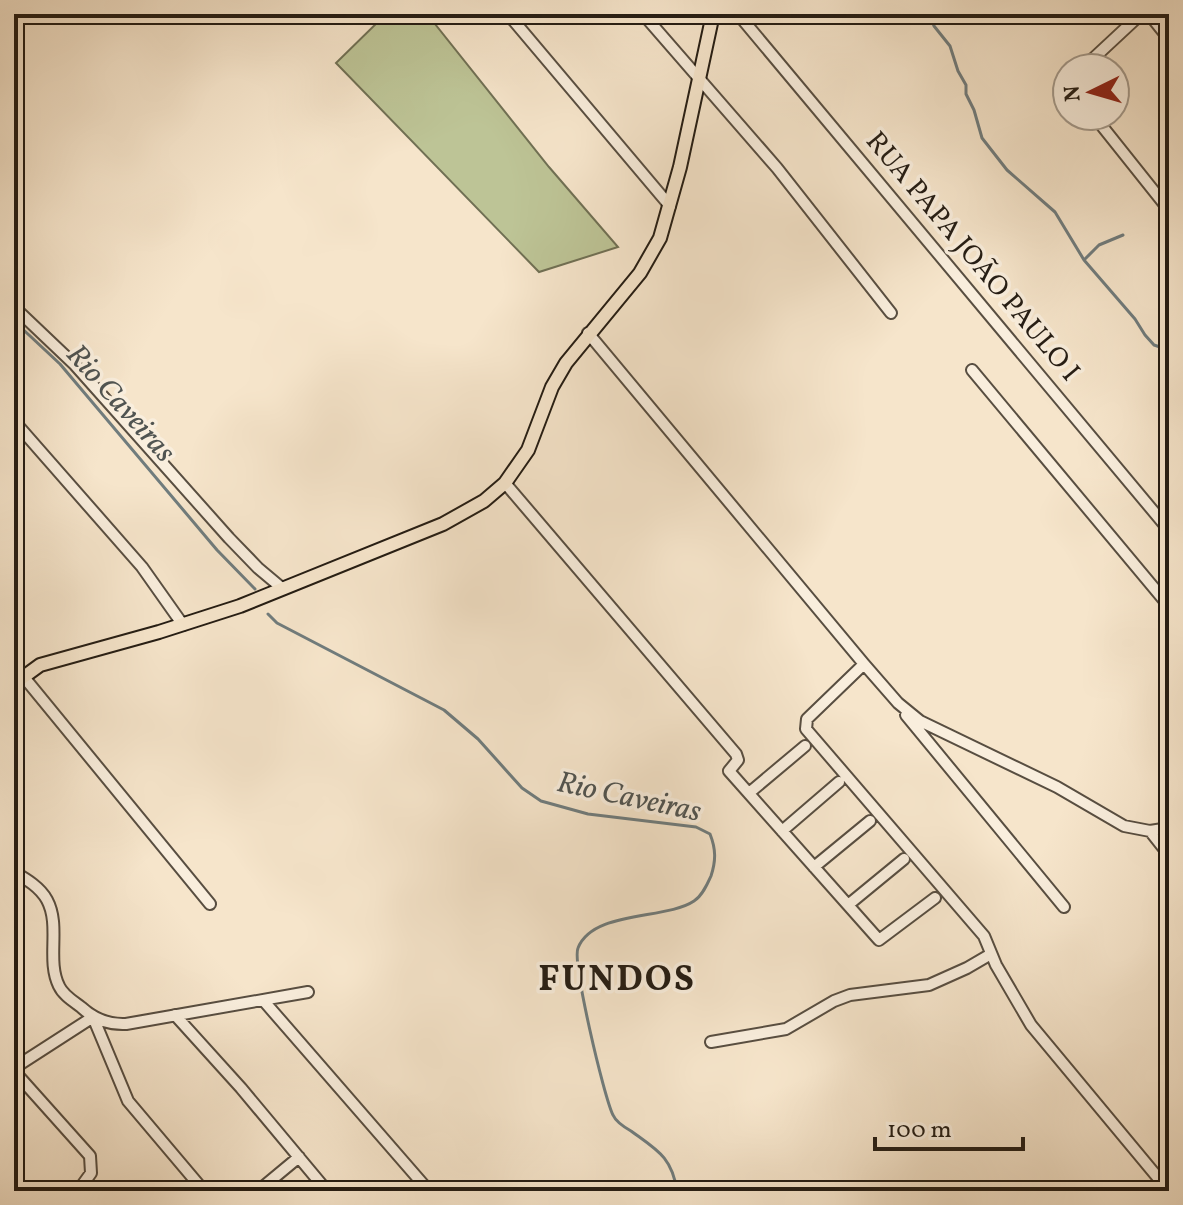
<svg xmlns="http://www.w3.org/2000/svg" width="1183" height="1205" viewBox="0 0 1183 1205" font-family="Vollkorn,serif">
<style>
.green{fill:#bdc496;stroke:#707054;stroke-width:2}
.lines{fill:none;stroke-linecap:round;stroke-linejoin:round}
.stream{stroke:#707c7d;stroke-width:3}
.minor-casing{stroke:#584e41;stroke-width:14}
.major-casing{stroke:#241c13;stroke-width:16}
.minor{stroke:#f9eedd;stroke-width:10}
.major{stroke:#f6e5cb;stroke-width:12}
.labels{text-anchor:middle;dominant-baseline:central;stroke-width:7;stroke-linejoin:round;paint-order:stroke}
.street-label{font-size:28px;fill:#241c13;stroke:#f9eedd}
.water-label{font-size:30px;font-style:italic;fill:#505451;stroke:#f9eedd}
.district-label{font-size:36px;font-weight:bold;letter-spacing:2px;fill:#241c13;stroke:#f9eedd}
</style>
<rect width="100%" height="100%" fill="#f6e5cb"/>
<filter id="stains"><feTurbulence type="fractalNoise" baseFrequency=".0025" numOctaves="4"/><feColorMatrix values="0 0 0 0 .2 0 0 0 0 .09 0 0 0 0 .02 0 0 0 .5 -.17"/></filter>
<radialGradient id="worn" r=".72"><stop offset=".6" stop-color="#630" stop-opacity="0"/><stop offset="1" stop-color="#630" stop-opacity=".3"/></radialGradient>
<path class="green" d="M386 14H427L549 167 618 247 539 272 336 63Z"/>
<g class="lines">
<path class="stream" d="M929 14 934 26 950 46 958 71 966 85V94L974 110 982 138 1007 170 1055 212 1084 260 1135 319 1145 335 1154 345 1169 350
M1084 260 1099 245 1123 235
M14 321 60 364 217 550 255 589
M268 614 277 623 444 710 478 739 522 788 541 801 588 814 696 827 710 834C716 849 716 861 711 876 707 885 702 896 694 901 666 920 593 910 578 948 572 962 604 1097 613 1115 616 1122 624 1127 631 1131 657 1150 672 1157 677 1191"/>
<defs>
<path id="minor" d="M508 14 670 206
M643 14 777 168 891 313
M738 14 1169 530
M1149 14 1169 39
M1083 68 1141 14
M1094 116 1169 210
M14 307 75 365 229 538 258 568 283 589
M588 333 864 664 898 703 920 721 1057 787 1124 826 1150 831 1169 828
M972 370 1169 606
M14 421 142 567 183 625
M505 483 736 754 738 760 729 771 879 940 935 898
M864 664 807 719 806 729 984 936 996 965 1031 1025 1169 1191
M14 665 210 904
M906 715 1064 907
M749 793 805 746
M782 831 839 782
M1150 831 1169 855
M814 867 870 821
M14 872C26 879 40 887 47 900 61 926 46 960 59 986 63 995 73 1001 81 1007 94 1019 108 1025 126 1024L308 992
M848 905 904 859
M263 1000 429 1191
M175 1015 241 1088 327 1191
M711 1042 786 1029 834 1001 850 995 929 985 967 968 991 954
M14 1068 93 1017 128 1101 204 1191
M14 1071 90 1156 91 1173 78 1191
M258 1191 299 1157"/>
<path id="major" d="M14 684 40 665 159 632 240 606 443 524 484 501 505 483 528 450 552 387 566 363 640 273 660 238 680 167 713 14"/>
</defs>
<use href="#minor" class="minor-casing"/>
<use href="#major" class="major-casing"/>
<use href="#minor" class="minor"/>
<use href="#major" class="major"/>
</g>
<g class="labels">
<g class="street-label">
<text transform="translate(972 257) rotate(50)">RUA PAPA JOÃO PAULO I</text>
</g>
<g class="water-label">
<text transform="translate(120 404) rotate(48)">Rio Caveiras</text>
<text transform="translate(629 798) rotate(12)">Rio Caveiras</text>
</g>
<g class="district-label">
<text x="617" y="981">FUNDOS</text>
</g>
</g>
<rect width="1183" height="1205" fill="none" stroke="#f6e5cb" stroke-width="48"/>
<rect x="16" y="16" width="1151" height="1173" fill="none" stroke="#241c13" stroke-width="4"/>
<rect x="24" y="24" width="1135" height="1157" fill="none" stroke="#241c13" stroke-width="2"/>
<g transform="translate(1091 92) rotate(265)"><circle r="38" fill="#f9eedd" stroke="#a49a8c" stroke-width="2"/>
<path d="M0-6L14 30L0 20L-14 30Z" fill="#8f2418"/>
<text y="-12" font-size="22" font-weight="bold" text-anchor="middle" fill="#241c13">N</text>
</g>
<path d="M875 1137v12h148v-12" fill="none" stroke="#241c13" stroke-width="4"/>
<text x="887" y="1137" font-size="24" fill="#241c13" stroke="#f9eedd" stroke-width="6" paint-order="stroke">100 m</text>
<rect width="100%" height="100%" filter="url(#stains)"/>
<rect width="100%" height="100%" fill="url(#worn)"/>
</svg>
